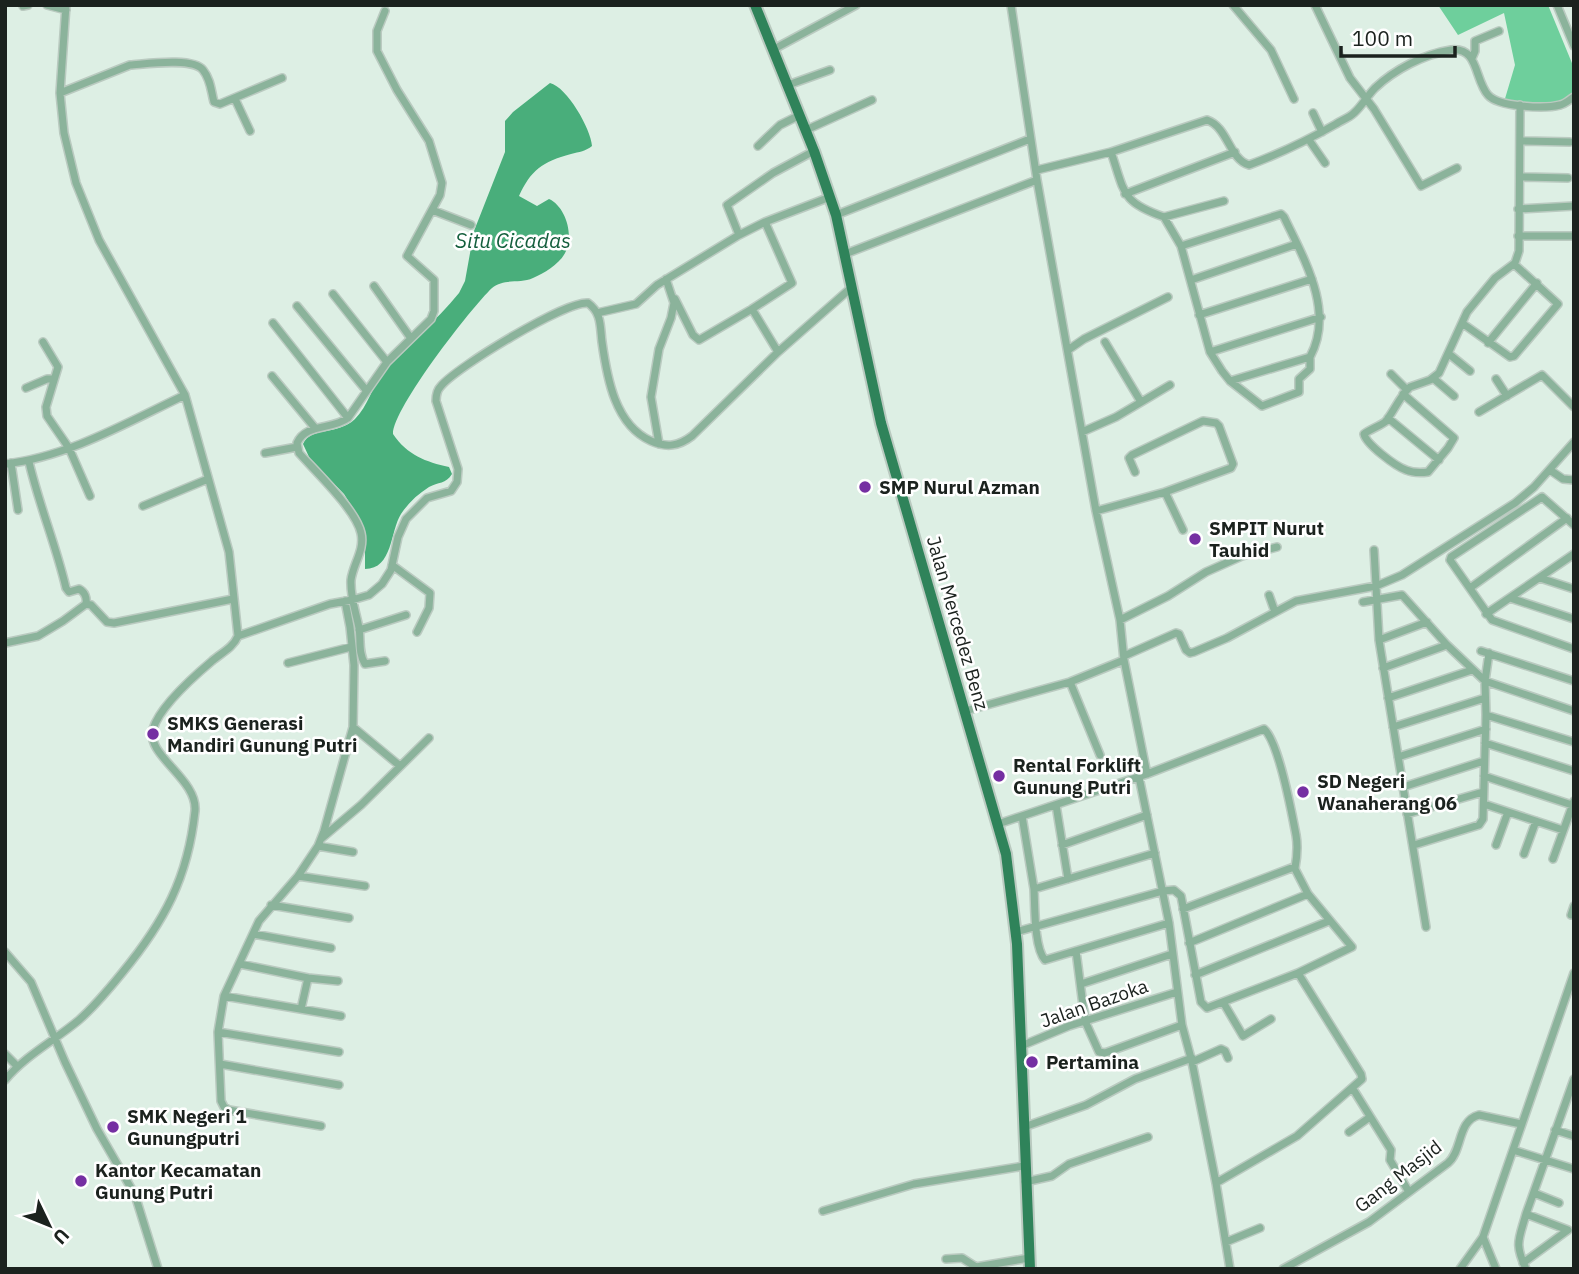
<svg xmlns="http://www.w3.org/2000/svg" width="1579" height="1274" viewBox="0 0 1579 1274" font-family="'IBM Plex Sans',sans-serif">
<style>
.green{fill:#6ecf9c}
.water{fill:#49ae7b}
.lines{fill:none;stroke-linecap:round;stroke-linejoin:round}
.street-casing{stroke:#bacac0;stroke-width:10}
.primary-casing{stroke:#bacac0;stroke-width:14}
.street{stroke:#8bb39b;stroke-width:7}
.primary{stroke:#2f835a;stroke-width:10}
.poi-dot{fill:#752fa2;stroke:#fff;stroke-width:2.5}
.labels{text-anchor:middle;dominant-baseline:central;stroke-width:5;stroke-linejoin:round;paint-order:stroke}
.poi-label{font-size:19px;font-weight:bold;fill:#1b221e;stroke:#fff;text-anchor:start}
.street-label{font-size:19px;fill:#1b221e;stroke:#fff}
.water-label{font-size:21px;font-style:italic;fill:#145f3d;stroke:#fff}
</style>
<rect width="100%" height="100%" fill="#ddefe4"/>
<path class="green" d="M1438 5H1548L1574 68V98L1551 107 1504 102 1515 65 1504 13 1458 35Z"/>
<path class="water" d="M550 83C567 87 591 129 592 146 586 151 579 152 571 154 542 162 531 170 519 196L537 206 549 199C565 206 574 234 566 251 561 263 545 273 533 278 520 284 504 278 492 288 471 308 393 408 393 434 407 455 426 462 449 467L452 474C446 484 438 482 429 487 418 494 408 503 401 514 390 531 393 569 365 569V538L356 513 344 494 310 459 303 444C311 426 337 436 355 419 368 406 372 387 383 372 406 344 436 322 459 293L465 281 474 231 505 152V121L513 112Z"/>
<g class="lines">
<defs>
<path id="street" d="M47 5 66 10
M66 5 60 93 64 133 76 183 99 240 185 395 229 552 238 636
M1011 5 1037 180 1096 511 1120 620 1124 660 1147 774
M1233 5 1271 50 1294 99
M1315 5 1350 78 1374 109 1421 186 1457 168
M1557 5 1574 46
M23 6 28 5
M774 49 856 5
M1472 58 1475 51V41L1499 31
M788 85 830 70
M60 93 130 65C146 64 193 57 203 70 211 80 211 91 214 102L220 104 282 78
M235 99 250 131
M1313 113 1322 132
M806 130 872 100
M1309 140 1325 163
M1521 141 1570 142
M758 146 780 125 800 115
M1111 152C1125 193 1121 202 1164 217L1181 246 1210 352 1222 371 1230 381 1262 406 1299 392V379L1310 369V357
M1037 170 1111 152 1207 120C1228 127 1229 159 1249 165 1279 154 1308 140 1336 124 1342 120 1349 118 1354 113 1362 106 1367 96 1375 88 1394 70 1424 54 1451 50 1479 47 1474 79 1488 95 1498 107 1545 109 1560 105 1565 104 1569 100 1574 97
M1521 177 1568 178
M1125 194 1235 152
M1518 209 1574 206
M432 210 471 225
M836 215 1030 139
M1164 217 1224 201
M739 235 727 205 773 173 814 151
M1518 236H1574
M1181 246 1281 214 1284 217C1304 259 1335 311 1310 357L1230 381
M845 254 1037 180
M1191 280 1297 244
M374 286 410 337
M333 294 387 362
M675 299 693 335 699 340 752 309 778 352
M297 306 366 390
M752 309 792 283 765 222
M597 313 636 304 657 285 739 235 765 222 830 197
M1199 315 1312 279
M273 323 348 418
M1462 323 1510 357 1514 356 1558 304 1514 264
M43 342 58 367 46 407 47 416 69 448 90 496
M1105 342 1141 402
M1488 343 1537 283
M1068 350 1084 339 1168 297
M1210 352 1321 317
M1449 354 1470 371
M1391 374 1407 390
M272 376 315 428
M1433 378 1454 396
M1496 379 1507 396
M26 388 47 379H54
M1403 394 1454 438 1448 448 1428 472C1420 473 1413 473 1406 470 1395 466 1366 444 1364 434 1370 429 1378 427 1385 422 1392 415 1399 397 1410 387L1430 380 1439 373 1467 312 1495 278 1515 263 1519 251 1520 105
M1479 412 1542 375 1574 407
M1388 418 1439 460
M1082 432 1116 417 1170 385
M659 444 651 397 659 349 671 318 674 303 666 279
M265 453 297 447
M29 462C39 505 56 545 66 588L69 592 79 589C85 592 87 598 86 604
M11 463 18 510
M5 464C68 457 128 422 185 395
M1550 470 1563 479 1574 480
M1165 492 1183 530
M143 506 208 479
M1096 511 1165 492 1231 468 1233 464 1219 426 1216 423 1203 421 1132 455 1129 458 1135 472
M1574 525 1542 497 1451 557 1450 560 1492 620 1574 649
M1374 550 1379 640 1426 927
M392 565 430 593 429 608 417 632
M1540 578 1574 589
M1470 588 1567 518
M1269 595 1275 612
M1510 598 1574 619
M1363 602 1402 595 1447 645 1485 681 1574 711
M86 604 91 605 107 622 114 623 233 599
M1486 614 1574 554
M1120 620 1168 596 1206 572 1242 556 1277 547
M359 630 406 615
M1379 640 1427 622
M5 643 38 636 63 621 86 604
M1481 651 1574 681
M1124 656 1176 633 1179 634 1186 650 1190 653 1194 652 1227 638 1296 601 1376 586 1402 575 1515 503 1534 487 1574 442
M385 661 365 664C358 653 361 640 359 628 356 612 350 597 351 580 353 564 365 550 361 533 356 510 316 472 299 453L297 443C306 423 332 430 348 418L387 362 431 319 434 311V280L407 256 440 195 442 183 429 141 397 90 377 51V31L385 11
M288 663 351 647
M1383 668 1447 645
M1070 682 1100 755
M1388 698 1472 670
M965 711 1070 682 1124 660
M1486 715 1574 742
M353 727 400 766
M1393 727 1485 698
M1485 743 1574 771
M1398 757 1486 729
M1484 776 1572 805
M1139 777 1169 923 1182 1025 1192 1062 1216 1183 1230 1269
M1403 787 1484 761
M1484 804 1563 830
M1056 805 1068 879
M1407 814 1483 792
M1022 816 1034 889 1155 853
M998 824 1147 774 1264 729C1279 742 1292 814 1296 835 1298 846 1297 857 1295 868
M322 838 361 805 429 738
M1062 845 1147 815
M1414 845 1479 825 1483 819 1486 715 1485 681 1489 653
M1496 845 1508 812
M318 846 353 852
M1524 854 1536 821
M1553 859 1574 801
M298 876 365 886
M1034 889C1035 907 1034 948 1045 960L1169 923
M271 905 349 918
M1571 915 1574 906
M1016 932 1163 891 1174 890 1181 896 1201 1002 1207 1008 1298 973 1352 947 1308 894 1294 867 1183 909
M253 934 331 948
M1189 943 1308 894
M1076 951 1085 1021 1099 1052 1105 1053 1182 1025
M5 952 31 982 65 1062 97 1129 135 1195 158 1269
M240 964 308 978 338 981
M1195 975 1329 921
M1081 984 1172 954
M224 996 341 1016
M1223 1002 1243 1036 1271 1019
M301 1009 308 978
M218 1032 339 1052
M1021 1046 1069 1026 1177 992
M5 1054 17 1066
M1192 1062 1221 1049 1225 1051 1228 1058
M220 1064 339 1085
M5 1080C26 1055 54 1041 79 1020 95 1006 109 989 122 973 164 922 188 878 195 811 198 779 145 755 153 729 160 706 193 677 212 661 221 653 233 648 238 636L330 604 352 600 369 595 382 584 391 570 398 537 406 519 427 498 451 491 457 482 458 469 436 401C436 395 437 390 441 386 457 367 565 301 588 303 602 313 600 327 602 342 607 378 615 425 651 441 667 448 679 446 692 436L778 352 852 287
M1353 1089 1391 1150 1390 1160 1409 1192
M321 1126 229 1110 224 1107 221 1101 218 1032 224 996 259 921 298 876 318 846 324 831 353 727 354 665 350 627 345 601
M1024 1127 1086 1105 1135 1079 1192 1058
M1555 1130 1574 1136
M1349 1132 1370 1117
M1513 1150 1574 1169
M1025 1182 1052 1176 1069 1164 1148 1137
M1216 1183 1297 1136 1362 1079 1361 1074 1298 973
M1534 1193 1559 1203
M823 1211 914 1184 1024 1166
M1483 1237 1496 1269
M1226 1242 1260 1228
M946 1259 962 1258 976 1267 1029 1258
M1523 1263 1568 1230 1526 1214
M1283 1269 1369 1222 1448 1163C1463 1150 1457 1121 1479 1115L1521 1124
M1460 1269 1483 1237 1574 973
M1526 1269C1514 1243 1519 1240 1526 1214L1574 1079"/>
<path id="primary" d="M755 5 814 151 836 215 881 423 1006 854 1017 944 1030 1269"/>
</defs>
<use href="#street" class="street-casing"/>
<use href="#primary" class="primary-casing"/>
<use href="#street" class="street"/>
<use href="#primary" class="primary"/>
</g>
<g class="poi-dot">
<circle cx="865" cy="487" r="7"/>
<circle cx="1195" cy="539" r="7"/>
<circle cx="153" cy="734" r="7"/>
<circle cx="999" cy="776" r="7"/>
<circle cx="1303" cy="792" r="7"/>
<circle cx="1032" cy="1062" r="7"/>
<circle cx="113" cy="1127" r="7"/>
<circle cx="81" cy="1181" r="7"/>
</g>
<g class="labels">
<g class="poi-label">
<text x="879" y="487">SMP Nurul Azman</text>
<text x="1209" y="528">SMPIT Nurut<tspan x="1209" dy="22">Tauhid</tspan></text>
<text x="167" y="723">SMKS Generasi<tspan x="167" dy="22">Mandiri Gunung Putri</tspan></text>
<text x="1013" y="765">Rental Forklift<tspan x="1013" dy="22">Gunung Putri</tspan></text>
<text x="1317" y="781">SD Negeri<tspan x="1317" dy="22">Wanaherang 06</tspan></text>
<text x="1046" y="1062">Pertamina</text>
<text x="127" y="1116">SMK Negeri 1<tspan x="127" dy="22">Gunungputri</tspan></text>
<text x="95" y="1170">Kantor Kecamatan<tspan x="95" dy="22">Gunung Putri</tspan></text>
</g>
<g class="street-label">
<text transform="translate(958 623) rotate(74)">Jalan Mercedez Benz</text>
<text transform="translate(1094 1003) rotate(-19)">Jalan Bazoka</text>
<text transform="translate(1398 1176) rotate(-38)">Gang Masjid</text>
</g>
<g class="water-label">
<text x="513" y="240">Situ Cicadas</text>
</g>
</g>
<rect width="1579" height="1274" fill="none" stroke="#1b221e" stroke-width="14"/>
<g transform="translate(49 1225) rotate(133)" stroke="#ffffff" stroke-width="5" paint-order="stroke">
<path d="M0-5L12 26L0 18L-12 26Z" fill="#1b221e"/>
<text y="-10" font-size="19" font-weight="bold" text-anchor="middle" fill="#1b221e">U</text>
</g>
<path d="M1341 46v10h114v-10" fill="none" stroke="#1b221e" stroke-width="3.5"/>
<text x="1352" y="46" font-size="21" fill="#1b221e" stroke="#ffffff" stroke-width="5" paint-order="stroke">100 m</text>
</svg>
